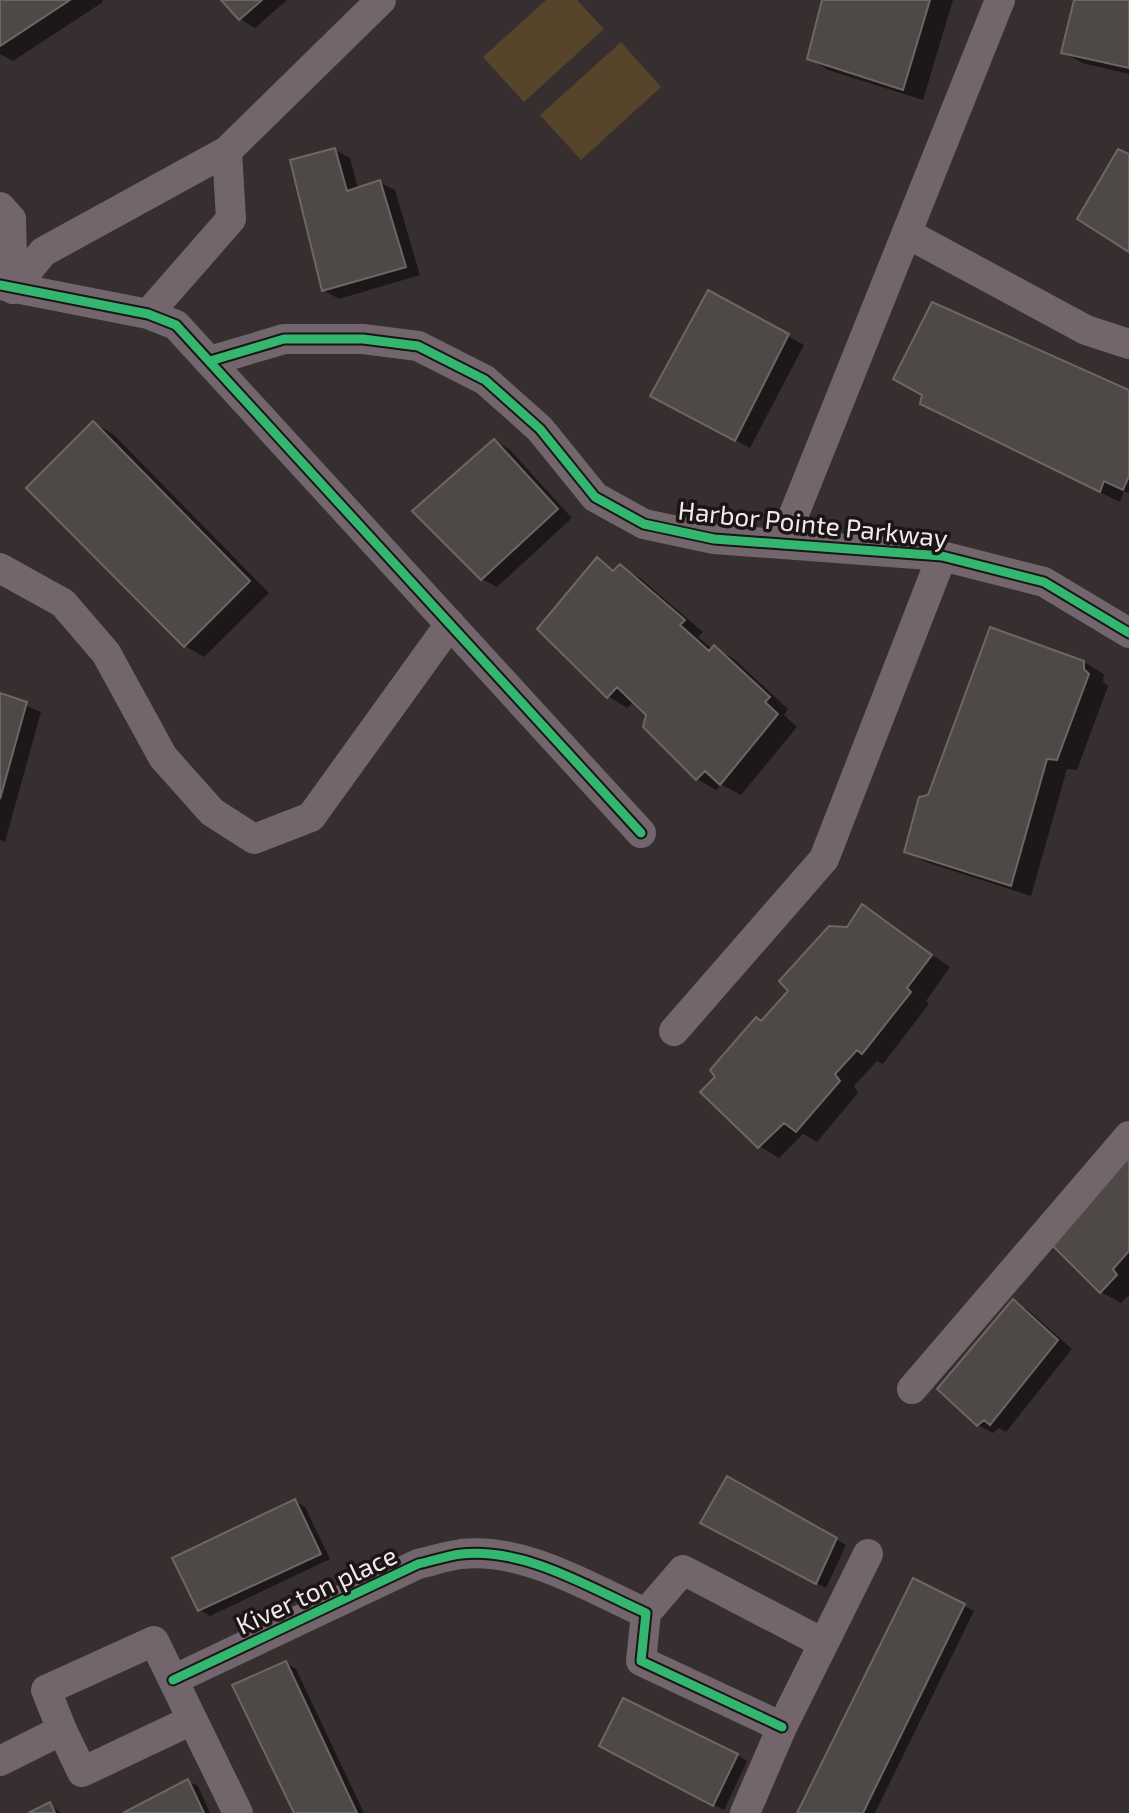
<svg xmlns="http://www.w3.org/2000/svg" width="1129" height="1813" viewBox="0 0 1129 1813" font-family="'Exo 2',sans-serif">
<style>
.green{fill:#56442b}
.shadow{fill:#0007}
.building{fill:#4e4847;stroke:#6c6665;stroke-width:2}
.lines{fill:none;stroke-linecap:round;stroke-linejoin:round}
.minor{stroke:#72656c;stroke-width:30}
.cycleway-casing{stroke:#1c1516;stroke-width:13}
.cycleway{stroke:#33b770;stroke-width:9}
.labels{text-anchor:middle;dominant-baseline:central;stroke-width:7;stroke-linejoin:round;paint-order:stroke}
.street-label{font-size:26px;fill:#f3e9ea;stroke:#1c1516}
</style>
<rect width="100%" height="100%" fill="#362e2f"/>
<path class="green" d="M546 0H577L604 29 524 102 483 57Z
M621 42 661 87 581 160 540 115Z"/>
<path class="shadow" d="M0 0H102L103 2 13 61 0 54Z
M223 0H287L255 28 240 19Z
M824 0H953L923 100 828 70 809 58Z
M1076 0H1129V74L1082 63 1063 52Z
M335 150 350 158 358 189 379 182 395 190 420 275 339 299 323 290Z
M709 292 804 345 750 448 667 404Z
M1129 392V493L1124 491 1120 502 942 415Z
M93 423 113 434 269 593 204 657 185 646Z
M495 441 510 450 572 518 497 587 482 579Z
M597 559 616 571 620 567 640 578 703 632 698 637 712 649 714 647 734 659 788 709 784 715 797 727 741 795 722 785 716 790 697 779 634 701 627 708 608 696Z
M1084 662 1104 674 1103 682 1108 686 1077 770 1067 769 1031 896 926 862 906 851 929 797Z
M0 695 41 712 5 842 0 840Z
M863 907 950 967 926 1001 929 1004 883 1064 877 1061 854 1086 858 1093 817 1142 803 1134 779 1158 759 1146 762 1022 848 929Z
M1129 1155V1295L1121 1303 1101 1292 1046 1237Z
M1013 1302 1028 1310 1072 1349 1006 1432 999 1428 993 1433 978 1425Z
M728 1478 846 1545 826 1588 712 1528Z
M295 1501 305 1507 330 1559 210 1616 200 1610Z
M913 1580 974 1611 875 1813H799Z
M286 1663 296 1669 364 1813H296Z
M611 1751 737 1755 747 1761 724 1810Z
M188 1781 198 1786 210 1813H127Z
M49 1804 61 1813H32Z"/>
<path class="building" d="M0 0H70L0 46Z
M221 0H262L239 20Z
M822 0H930L903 90 807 59Z
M1074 0H1129V68L1061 53Z
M335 148 347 191 380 180 406 267 322 291 290 160Z
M1118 149 1129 154V252L1077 219Z
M708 290 789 334 735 441 650 396Z
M932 302 1129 390V476L1123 490 1104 481 1100 492 920 404 922 395 893 379Z
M93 421 250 581 184 647 26 488Z
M494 439 558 509 481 580 412 511Z
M597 557 613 571 620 564 685 620 680 625 709 651 714 645 770 697 765 702 778 714 720 785 705 771 696 780 643 727 646 715 617 687 607 698 537 629Z
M990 627 1084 661V669L1089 674 1057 760 1047 759 1011 886 904 852 919 797 928 795Z
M0 693 27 702 0 799Z
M862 904 932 955 907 988 911 992 862 1054 857 1050 835 1074 840 1081 796 1132 784 1123 758 1148 700 1092 715 1077 710 1070 756 1017 761 1021 788 991 779 981 829 926 847 927Z
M1129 1152V1251L1113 1269 1117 1275 1100 1293 1044 1237Z
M1013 1299 1058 1340 990 1425 984 1420 977 1426 937 1389Z
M727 1476 837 1538 816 1584 700 1523Z
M295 1499 321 1554 198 1611 172 1558Z
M913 1578 965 1604 863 1813H797Z
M286 1661 357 1813H294L232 1685Z
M623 1698 738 1754 713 1806 599 1746Z
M188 1779 204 1813H123Z
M50 1802 55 1813H28Z"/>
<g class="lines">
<path class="minor" d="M0 207 11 219 13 289
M908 234 1086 330 1129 344
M0 285 148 314 176 325 641 833
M13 289 43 252 227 151 381 0
M148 314 231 219 227 151
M210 361 284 339H363L418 346 485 380 540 429 595 497 644 524 714 539 942 556 1044 582 1129 633
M782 544 1000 0
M0 568 63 603 106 653 163 757 212 812 254 839 311 817 450 624
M674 1031 824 859 942 556
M912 1389 1129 1136
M646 1613 683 1570 823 1643
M173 1680 418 1564C432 1561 446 1556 461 1554 525 1547 590 1588 646 1613L641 1661 782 1727
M62 1730 46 1690 154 1641 238 1813
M0 1761 62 1730 82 1772 192 1720
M745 1813 782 1727 868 1554"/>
<defs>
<path id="cycleway" d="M0 285 148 314 176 325 641 833
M210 361 284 339H363L418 346 485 380 540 429 595 497 644 524 714 539 942 556 1044 582 1129 633
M173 1680 418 1564C432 1561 446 1556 461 1554 525 1547 590 1588 646 1613L641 1661 782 1727"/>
</defs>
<use href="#cycleway" class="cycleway-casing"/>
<use href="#cycleway" class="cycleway"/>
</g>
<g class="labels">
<g class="street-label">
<text transform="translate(813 523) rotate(6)">Harbor Pointe Parkway</text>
<text transform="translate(316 1589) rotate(-25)">Kiver ton place</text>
</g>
</g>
</svg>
